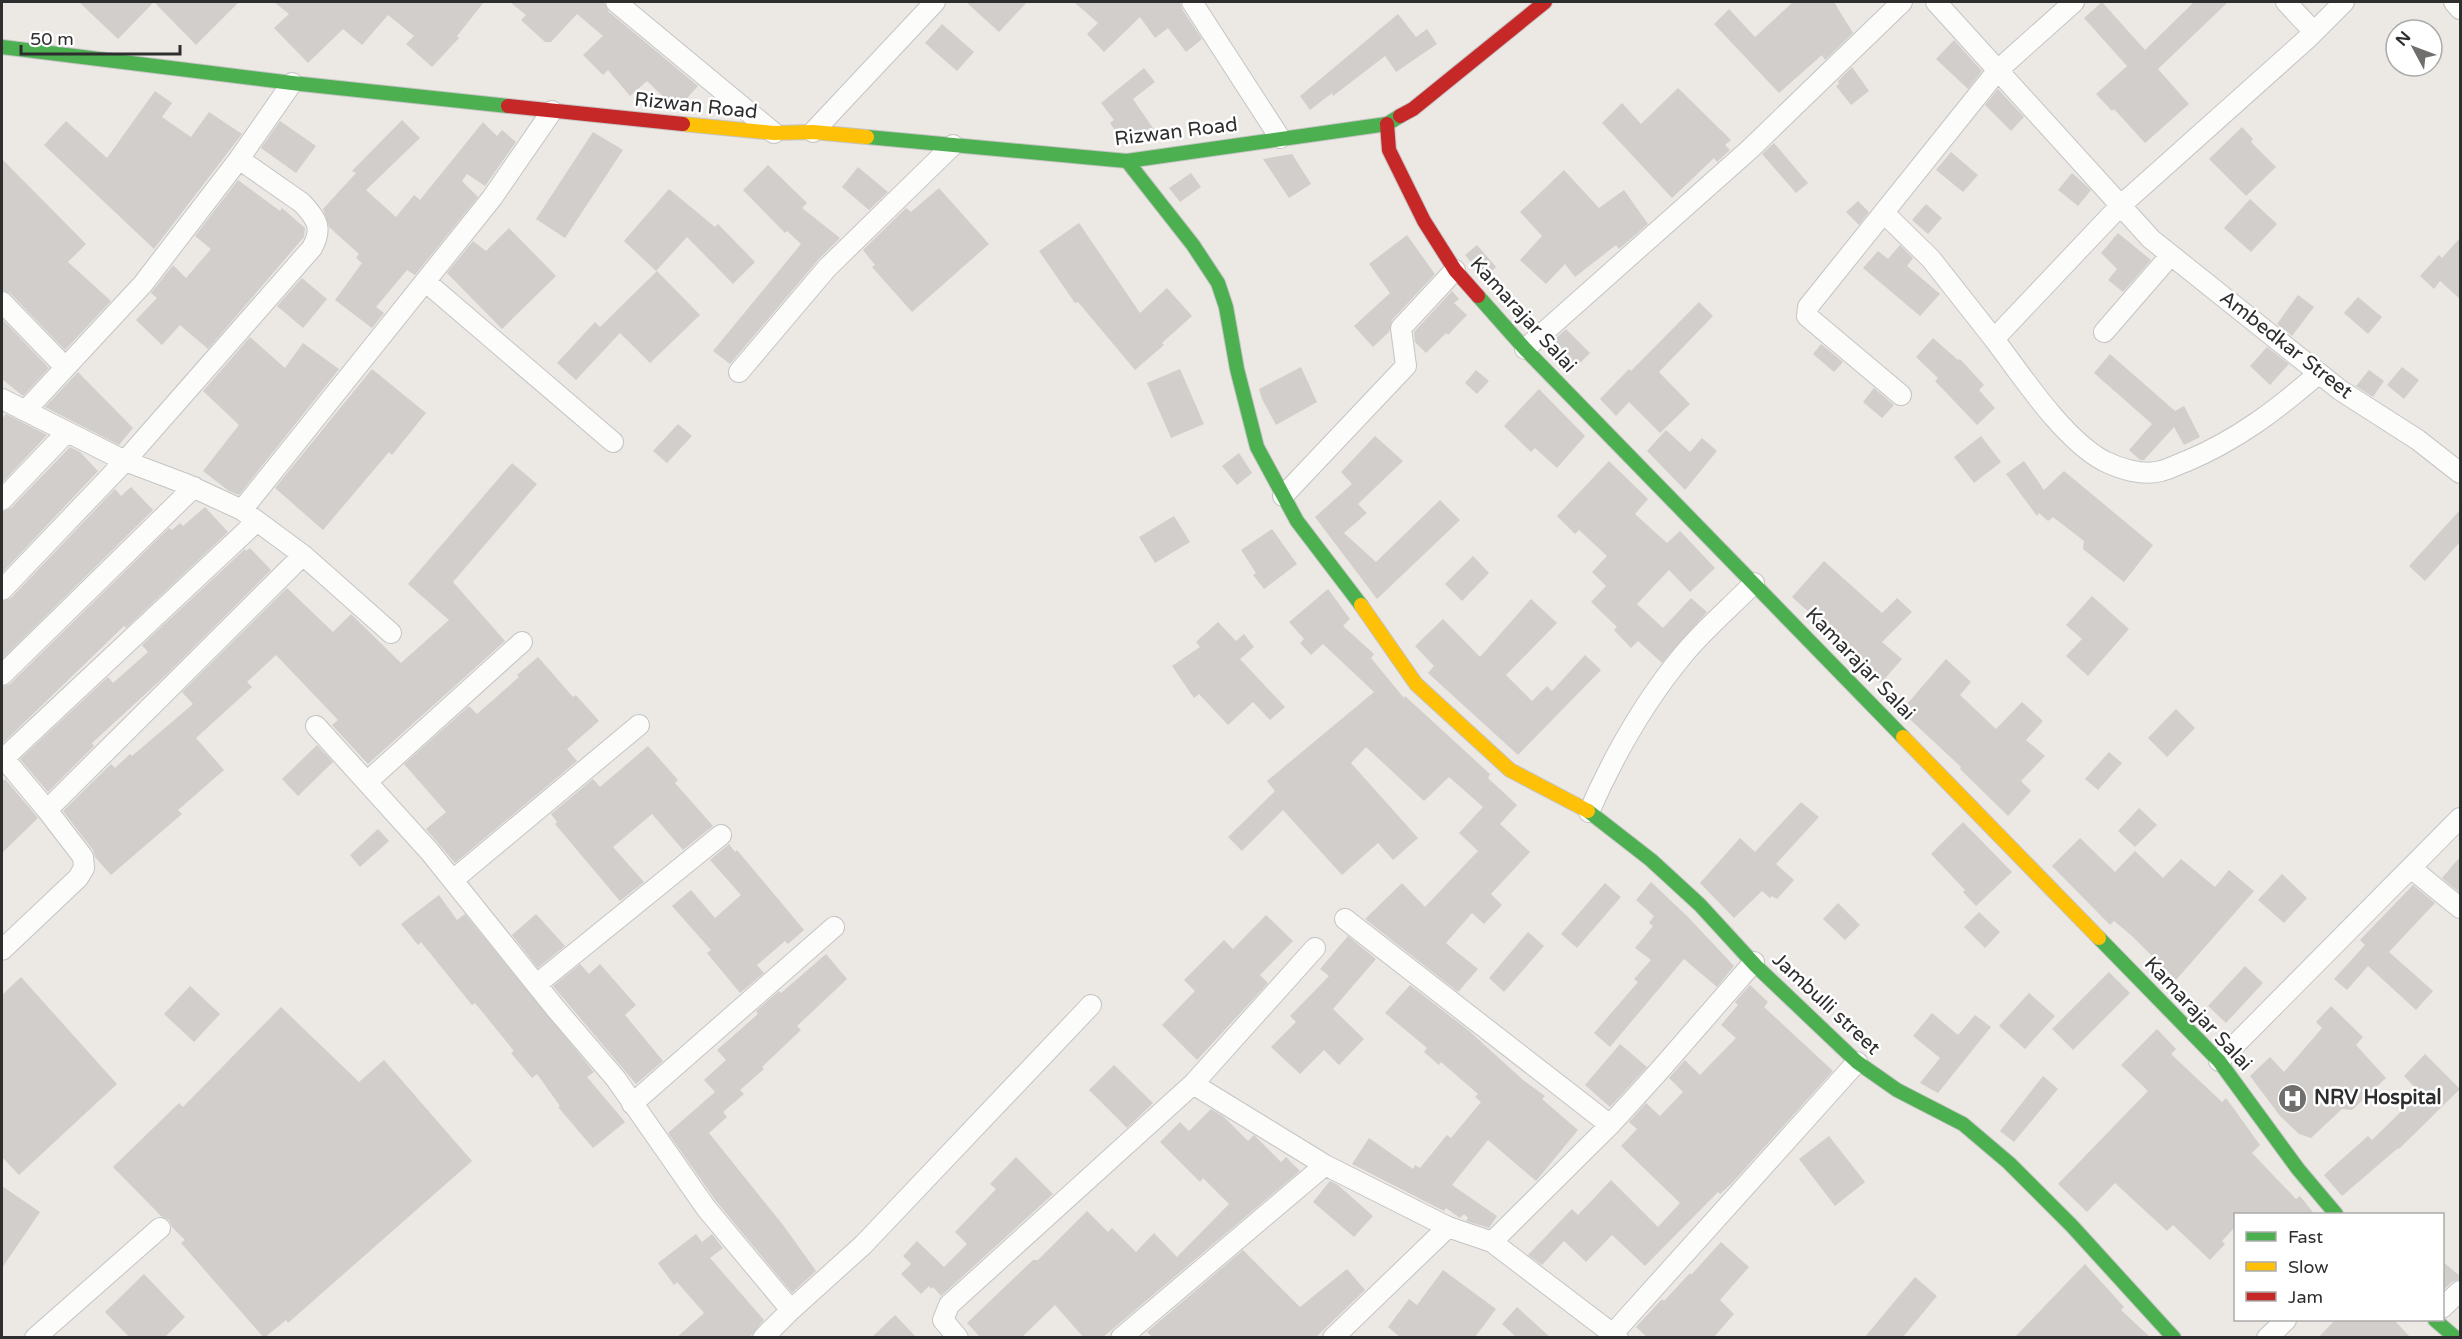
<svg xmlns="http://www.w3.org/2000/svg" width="2462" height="1339" viewBox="0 0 2462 1339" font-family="'Varela Round',sans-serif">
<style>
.building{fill:#d1cecb}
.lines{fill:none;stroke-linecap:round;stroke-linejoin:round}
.street-casing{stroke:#c5c4c5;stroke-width:22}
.fast-casing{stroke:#c5c4c5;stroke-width:16}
.slow-casing{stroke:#c5c4c5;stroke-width:16}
.jam-casing{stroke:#c5c4c5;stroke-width:16}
.street{stroke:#fcfcfb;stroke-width:20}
.fast{stroke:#4caf50;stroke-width:14}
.slow{stroke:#ffc107;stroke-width:14}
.jam{stroke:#c62828;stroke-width:14}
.labels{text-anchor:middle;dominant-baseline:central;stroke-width:5;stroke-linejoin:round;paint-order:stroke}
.street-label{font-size:20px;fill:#2e2e2e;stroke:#fff}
.poi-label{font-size:20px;font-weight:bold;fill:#2e2e2e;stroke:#fff;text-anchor:start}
</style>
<rect width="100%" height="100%" fill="#ece8e4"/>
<path class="building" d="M79 2H239L196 45 154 2 118 39Z
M274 2H484L457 36 459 38 432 67 406 44 414 36 388 15 362 45 343 29 308 63 274 28 289 14Z
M510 2H604L608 11 698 86 679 107 673 106 647 81 630 96 608 70 603 75 583 55 603 36 577 14 551 42H545L521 20 526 15Z
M966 2H1027L999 32Z
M1074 2H1180L1182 9 1202 39 1186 52 1168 28 1155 38 1140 17 1104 52 1087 34 1098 23Z
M1793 2H1834L1853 33 1825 60 1822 55 1779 93 1714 24 1729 9 1755 37Z
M2102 2 2145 50 2194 2H2228L2158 69 2189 104 2145 143 2114 109 2112 111 2096 94 2127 66 2084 18Z
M1398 14 1416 37 1427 29 1437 44 1396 72 1385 56 1333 96 1332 93 1310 110 1300 96Z
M942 24 974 52 957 71 925 43Z
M1954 40 1982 71 1968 89 1936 59Z
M1852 67 1869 91 1851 105 1836 86 1839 84 1838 81Z
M1144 68 1155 82 1133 99 1159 137 1152 141 1124 144 1110 123 1114 120 1101 103Z
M1678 88 1731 140 1725 145 1730 150 1717 162 1714 158 1672 198 1602 123 1622 103 1641 124Z
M1998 89 2024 117 2011 131 1985 105Z
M155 91 172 103 162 117 191 137 209 112 242 134 154 249 44 145 66 121 107 158Z
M402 120 420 138 366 190 396 217 414 195 420 200 483 122 497 136 502 130 516 142 485 186 467 174 462 181 478 197 415 275 407 270 376 307 384 313 372 328 335 300 362 263 356 258 359 254 329 227 323 209 356 173 352 171Z
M280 121 316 146 296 173 261 148Z
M2242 127 2253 139 2251 142 2276 167 2246 196 2209 159Z
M593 132 623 150 565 238 536 219Z
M1774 143 1808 183 1796 193 1762 154Z
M1951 152 1978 175 1963 192 1936 170Z
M1292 154 1311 184 1289 198 1263 159Z
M2 159 86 244 68 262 111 301 65 350 11 294 2 290Z
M768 165 807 203 802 208 840 238 818 260 730 364 713 351 801 244 787 231 785 233 743 190Z
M858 167 888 192 869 210 842 187Z
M1564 170 1599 208 1624 190 1648 224 1619 249 1616 245 1575 277 1565 264 1546 284 1520 260 1542 236 1520 212Z
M1191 173 1201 187 1180 202 1169 188Z
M2072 173 2091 190 2078 206 2058 190Z
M238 180 280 211 282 208 305 228 304 237 208 349 180 325 162 345 136 320 157 298 151 293 173 265 186 278 211 249 195 236Z
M939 188 989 244 912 312 872 267 875 265 863 250 906 208 911 212Z
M669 189 715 227 718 224 755 262 733 284 687 237 656 271 624 241Z
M2250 199 2277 224 2251 252 2224 228Z
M1858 201 1869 212 1859 225 1846 212Z
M1926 204 1942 218 1928 234 1912 220Z
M1079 223 1140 313 1167 288 1192 316 1162 343 1164 345 1135 370 1078 302 1075 303 1039 251Z
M509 228 556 276 502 329 447 273 473 241 486 251Z
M2118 233 2151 260 2123 292 2108 280 2117 269 2101 253Z
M1407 235 1435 274 1392 320 1389 332 1373 347 1354 326 1390 293 1369 264Z
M2460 238V299L2440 281 2434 289 2420 276 2439 255 2442 258Z
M1477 245 1496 267 1484 278 1465 255Z
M1900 245 1913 258 1907 266 1940 294 1920 316 1863 268 1878 251 1888 259Z
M657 271 700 315 650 363 620 333 576 380 557 363 595 322 600 327Z
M302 278 327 299 303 328 277 306Z
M1452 291 1459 299 1454 303 1467 315 1448 335 1446 333 1426 353 1415 342 1414 332Z
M2298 295 2314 307 2292 336 2277 324Z
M2358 297 2382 317 2368 334 2344 313Z
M1699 302 1713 316 1659 372 1690 404 1660 433 1629 402 1616 416 1600 399 1629 369 1631 371Z
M2 319 49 368 23 396 2 379Z
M1566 329 1590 353 1571 372 1546 347Z
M250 337 285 368 303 343 339 369 239 495 229 491 203 471 239 425 203 391Z
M1933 338 1958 360 1960 359 1984 385 1979 390 1995 408 1977 425 1935 381 1938 378 1916 357Z
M1821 344 1843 362 1834 372 1813 354Z
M2267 347 2289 364 2270 385 2250 366Z
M2110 354 2175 411 2184 406 2200 437 2184 445 2174 427 2144 460H2140L2129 450 2152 424 2094 373Z
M1301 367 1317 402 1276 425 1262 399 1259 389Z
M2402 367 2419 380 2404 399 2387 385Z
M372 369 426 413 392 455 389 452 323 530 275 488Z
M1180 369 1204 424 1171 438 1147 383Z
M1476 370 1489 381 1477 394 1465 383Z
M2369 370 2384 381 2373 397 2356 386Z
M78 372 133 428 119 445 45 407Z
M1874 388 1894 405 1882 418 1863 402Z
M1539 389 1585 436 1557 468 1535 448 1531 452 1504 426Z
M6 414 47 435 2 483V419Z
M678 424 692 436 667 463 653 451Z
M1666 430 1690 452 1702 438 1717 451 1685 490 1647 451Z
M1375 436 1403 461 1358 504 1367 513 1344 533 1376 562 1440 500 1460 520 1377 599 1315 517 1352 484 1341 472Z
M1981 436 2001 462 1974 483 1954 457Z
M70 447 80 452 98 471 2 573V512L11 508Z
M1239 453 1252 473 1237 485 1222 466Z
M1609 461 1648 499 1635 514 1667 543 1680 531 1715 568 1690 592 1669 570 1637 604 1663 628 1691 598 1707 612 1662 663 1638 641 1631 648 1614 630 1617 627 1591 602 1606 586 1592 572 1607 556 1579 530 1575 534 1557 516Z
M2024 461 2044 490 2064 471 2153 545 2124 582 2083 549 2084 541 2053 517 2048 521 2039 513 2037 516 2006 474Z
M512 463 537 484 453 582 505 641 368 764 332 725 338 720 276 655 247 682 252 687 196 738 224 770 178 810 182 814 111 875 95 857 93 850 63 811 111 764 115 768 130 754 132 756 193 704 182 692 287 588 333 632 351 614 401 663 449 620 408 584Z
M131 487 153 510 2 659V602L11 598 115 489 121 496Z
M205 507 228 532 126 628 124 626 2 744V687L10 684 169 528 172 530 180 523 183 526Z
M2460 510V542L2425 581 2409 566Z
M1174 516 1190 542 1155 563 1139 537Z
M1272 529 1297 564 1264 589 1253 575 1256 573 1241 550Z
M250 548 271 570 166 675 92 743 94 746 48 792 20 759 108 677 113 683 148 652 142 645 245 549 246 551Z
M1473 556 1489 573 1462 601 1445 584Z
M1824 561 1882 613 1897 598 1912 612 1882 642 1902 659 1881 683 1847 653 1850 649 1792 597Z
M1328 589 1350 619 1343 626 1374 654 1371 658 1404 698 1405 696 1490 774 1488 778 1517 805 1500 824 1530 852 1491 894 1502 905 1484 924 1472 913 1446 943 1478 969 1458 992 1365 919 1402 883 1425 907 1478 851 1459 833 1483 807 1449 777 1424 801 1366 747 1351 763 1418 838 1393 860 1378 843 1342 875 1283 810 1242 851 1228 837 1275 791 1267 781 1374 692 1323 644 1311 655 1300 643 1304 639 1289 622Z
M2092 596 2129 629 2088 676 2066 656 2082 639 2066 625Z
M1531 599 1557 623 1506 675 1532 701 1547 686 1552 691 1585 655 1601 670 1518 755 1428 673 1434 666 1415 646 1443 619 1480 657Z
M1218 622 1236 641 1244 634 1254 647 1240 659 1285 707 1270 720 1253 702 1228 725 1199 694 1194 698 1172 666 1200 647 1196 642Z
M538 657 573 697 576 695 599 721 567 749 577 761 455 863 426 829 446 812 404 764 469 706 477 714 519 677 517 675Z
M1946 659 1971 682 1960 695 1996 729 2022 702 2043 721 2026 740 2045 756 2021 781 2031 791 2008 816 1960 769 1961 767 1901 711Z
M2176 709 2195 728 2167 757 2148 738Z
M317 745 333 762 298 796 282 779Z
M648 746 678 780 675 783 713 826 683 850 652 814 613 847 644 882 620 901 555 824 557 822 551 814 593 779 600 787Z
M2109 752 2122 763 2098 790 2085 779Z
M5 779 38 818 2 853V782Z
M1801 802 1819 817 1776 864 1794 880 1777 899 1772 896 1770 898 1762 891 1734 918 1700 883 1740 838 1755 852Z
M2139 808 2157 825 2135 847 2118 831Z
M1963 822 2012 872 1976 906 1963 892 1965 890 1931 854Z
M378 829 389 841 360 867 350 855Z
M2080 838 2115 872 2135 851 2163 878 2181 859 2215 887 2229 870 2254 891 2176 980 2132 936 2114 921 2110 925 2052 866Z
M729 844 735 852 737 850 804 930 788 944 785 941 757 965 764 973 740 993 707 953 711 950 672 906 691 890 715 918 741 895 710 860Z
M2460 857V893L2442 878Z
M2282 874 2307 898 2284 923 2258 900Z
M1651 882 1688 917 1734 966 1717 987 1684 959 1610 1047 1594 1033 1638 982 1634 979 1651 960 1635 948 1653 926 1649 923 1654 916 1636 900Z
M1605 883 1621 897 1577 948 1561 934Z
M2413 885 2435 903 2389 952 2433 991 2416 1010 2368 966 2347 990 2334 979 2365 945 2360 940Z
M439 895 457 920 465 914 594 1072 587 1077 625 1122 593 1148 558 1107 560 1106 537 1074 532 1078 511 1053 514 1051 475 1003 472 1005 421 942 418 945 401 924Z
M1838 903 1860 925 1845 940 1823 919Z
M1979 912 2000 932 1985 948 1964 927Z
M536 914 565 946 538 968 512 935Z
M1266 915 1293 941 1260 975 1268 983 1197 1060 1162 1025 1195 991 1184 980 1224 940 1233 949Z
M1528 932 1544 946 1504 992 1489 978Z
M1348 936 1376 959 1333 1009 1364 1039 1339 1065 1324 1050 1300 1074 1271 1047 1296 1022 1290 1016 1329 976 1320 969Z
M826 954 847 979 797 1026 801 1030 762 1067 764 1069 740 1090 744 1094 723 1112 727 1117 709 1133 783 1225 816 1271 792 1293 716 1201 668 1133 715 1092 704 1080 726 1060 717 1050 758 1014 756 1011 779 991 781 993Z
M580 964 589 974 600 964 636 1005 625 1015 663 1061 636 1084 553 986Z
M2245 966 2263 983 2226 1023 2208 1006Z
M2109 972 2130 993 2073 1050 2052 1029Z
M21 977 117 1084 19 1175 2 1157V995Z
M1410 985 1468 1030 1523 1080 1545 1096 1542 1099 1578 1130 1536 1181 1488 1140 1452 1185 1497 1216 1489 1228 1466 1221 1468 1218 1464 1214 1460 1218 1446 1208 1444 1211 1352 1164 1369 1138 1413 1169 1415 1165 1420 1168 1447 1135 1451 1138 1481 1102 1475 1097 1478 1094 1441 1062 1439 1065 1424 1052 1427 1048 1385 1013Z
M1750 985 1768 1002 1764 1007 1833 1071 1732 1183 1720 1194 1718 1192 1645 1266 1612 1235 1586 1262 1564 1241 1542 1265 1528 1255 1572 1209 1578 1215 1611 1180 1658 1227 1680 1203 1621 1146 1637 1129 1629 1122 1646 1103 1660 1116 1683 1092 1669 1078 1685 1060 1700 1075 1736 1038 1721 1025 1738 1005 1735 1002Z
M190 986 220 1014 194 1042 164 1014Z
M2029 993 2055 1016 2025 1049 1999 1026Z
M2331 1006 2363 1037 2356 1045 2386 1078 2352 1110 2342 1109 2311 1138 2299 1134 2280 1116 2250 1076 2270 1057 2284 1072 2322 1028 2316 1022Z
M281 1007 359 1082 384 1060 472 1161 288 1323 286 1320 264 1338 181 1243 185 1240 172 1227 169 1220 161 1216 113 1167 179 1103 183 1107Z
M1932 1013 1958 1035 1975 1015 1991 1027 1938 1093 1920 1083 1940 1058 1913 1036Z
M2157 1029 2176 1049 2171 1054 2222 1102 2226 1098 2260 1145 2252 1153 2296 1199 2300 1196 2315 1215H2235V1227L2222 1241 2225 1244 2210 1260 2173 1225 2167 1231 2115 1183 2087 1212 2058 1184 2148 1091 2121 1065Z
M1620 1044 1647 1067 1610 1107 1585 1085Z
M2425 1054 2460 1089 2399 1149 2398 1148 2342 1196 2324 1175 2368 1136 2372 1140 2420 1093 2404 1076Z
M1114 1065 1153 1103 1127 1128 1089 1090Z
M2043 1076 2058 1089 2014 1142 2000 1131Z
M1211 1109 1223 1116 1248 1141 1254 1135 1281 1162 1286 1157 1300 1171 1102 1338H1084L1055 1305 1021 1338H981L967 1323 1033 1260H1038L1087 1211 1108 1232 1112 1228 1136 1252 1154 1233 1177 1257 1229 1204 1203 1178 1200 1182 1160 1142 1180 1122 1189 1131Z
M1829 1136 1865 1182 1835 1206 1799 1159Z
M1016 1157 1053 1194 941 1296 933 1287 931 1289 929 1286 921 1294 901 1274 911 1264 903 1256 917 1241 944 1267 967 1244 955 1232 996 1189 990 1184Z
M1330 1181 1338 1185 1373 1216 1354 1237 1313 1202Z
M2 1186 40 1212 2 1268Z
M696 1234 702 1242 712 1234 723 1248 710 1258 764 1320 749 1338H676L704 1313 677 1282 674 1285 658 1263Z
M1721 1242 1749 1267 1720 1300 1734 1314 1713 1338H1648L1636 1327 1662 1299 1664 1301 1690 1273 1691 1275Z
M1243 1250 1300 1307 1347 1269 1365 1290 1315 1338H1153L1147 1332Z
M2442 1261 2460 1276V1279L2452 1282 2442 1291Z
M2085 1264 2124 1307 2121 1310 2151 1338H2014Z
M1443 1270 1496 1309 1475 1337 1401 1338 1388 1327 1409 1299 1417 1305Z
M144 1274 185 1317 164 1338H130L105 1312Z
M1915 1277 1937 1296 1902 1338H1864Z
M1517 1307 1551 1338H1517L1502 1324Z
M895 1315 917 1338H871Z
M2335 1320H2394L2411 1338H2318Z"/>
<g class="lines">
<defs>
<path id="street" d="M616 2 774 133
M1192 2 1280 138
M1936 2 2151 239 2340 390 2418 440 2460 473
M2286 2 2314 32
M2454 2 2460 9
M813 132 935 2
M1884 213 1931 259 1994 339
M426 282 613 442
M2 302 65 367
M2104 332 2170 256
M1525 349 1750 149 1902 2
M739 372 827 268 953 145
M2319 373C2278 409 2237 440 2187 461 2178 464 2170 469 2161 471 2143 476 2120 469 2104 461 2063 439 2022 376 1994 339L2119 207 2308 38 2344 2
M1901 395 1807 316 1808 307 1998 70 2074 2
M2 399 125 461 186 484 242 510 303 555 391 633
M26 410 143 284 239 159 292 83
M1283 496 1406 366 1401 328 1455 270
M2 500 66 433
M242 510 492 198 552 111
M2 590 125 461 312 248C323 228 317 219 302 203L239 159
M2 675 194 487
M316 726 430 852 556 1009 616 1079 706 1208 791 1310 763 1338
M2 756 47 810 303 555
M2 760 257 521
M368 781 522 642
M1589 812C1614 755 1644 702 1683 655 1704 629 1731 607 1754 583
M2411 868 2460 908
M453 880 639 725
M1345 919 1610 1125
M2 950 78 878 84 868 83 857 47 810
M537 984 721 835
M2219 1061 2460 818
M632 1104 834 927
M1325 1165 1448 1227 1492 1242 1618 1338
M1492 1242 1610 1125 1659 1071 1754 962
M2442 1308 2460 1291
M791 1310 863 1245 1091 1005
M35 1338 160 1228
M958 1338 943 1320 949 1305 1193 1084 1315 948
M1121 1338 1325 1165 1193 1084
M1333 1338 1448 1227
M1609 1338 1857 1062
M2267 1338 2286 1320"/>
<path id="fast" d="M2 47 292 83 508 106
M867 137 1127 161 1387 124 1400 116
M1127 161 1193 245 1218 283 1226 307 1237 369 1257 447 1297 521 1361 605
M1478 296 1525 349 1903 737
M1588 811 1651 860 1700 905 1756 966 1857 1062 1897 1090 1963 1124 2009 1163 2072 1226 2174 1338
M2099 938 2219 1061 2298 1169 2336 1214
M2435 1320 2456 1338"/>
<path id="slow" d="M683 124 774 133 813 132 867 137
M1361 605 1416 684 1510 770 1588 811
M1903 737 2099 938"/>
<path id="jam" d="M508 106 683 124
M1400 116 1413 109 1545 2
M1387 124 1389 150 1424 221 1455 270 1478 296"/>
</defs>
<use href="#street" class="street-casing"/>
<use href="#fast" class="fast-casing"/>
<use href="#slow" class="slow-casing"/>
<use href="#jam" class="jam-casing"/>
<use href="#street" class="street"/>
<use href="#fast" class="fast"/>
<use href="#slow" class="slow"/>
<use href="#jam" class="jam"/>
</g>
<defs>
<symbol id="hospital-disc" viewBox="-11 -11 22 22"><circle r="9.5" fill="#706f6e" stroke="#fff"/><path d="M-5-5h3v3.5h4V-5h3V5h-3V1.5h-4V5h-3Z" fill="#fff"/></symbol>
</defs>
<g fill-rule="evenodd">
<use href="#hospital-disc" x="2276" y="1082" width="33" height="33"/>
</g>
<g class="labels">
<g class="street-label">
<text transform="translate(696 106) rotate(6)">Rizwan Road</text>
<text transform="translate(1176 132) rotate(-7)">Rizwan Road</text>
<text transform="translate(1523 315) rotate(48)">Kamarajar Salai</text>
<text transform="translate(2286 345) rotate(38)">Ambedkar Street</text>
<text transform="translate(1860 664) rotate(46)">Kamarajar Salai</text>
<text transform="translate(1826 1004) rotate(43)">Jambulli street</text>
<text transform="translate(2198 1014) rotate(47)">Kamarajar Salai</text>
</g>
<g class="poi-label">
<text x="2314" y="1098">NRV Hospital</text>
</g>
</g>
<rect width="2462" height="1339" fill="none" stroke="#2e2e2e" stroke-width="6"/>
<rect x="2234" y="1213" width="210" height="108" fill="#ffffff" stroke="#ababab" stroke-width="1.5"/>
<rect x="2246" y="1232" width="30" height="9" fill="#4caf50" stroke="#ababab" stroke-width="1.5"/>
<text x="2288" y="1243" font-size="18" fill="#2e2e2e">Fast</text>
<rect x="2246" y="1262" width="30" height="9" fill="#ffc107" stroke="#ababab" stroke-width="1.5"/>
<text x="2288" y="1273" font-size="18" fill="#2e2e2e">Slow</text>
<rect x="2246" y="1292" width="30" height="9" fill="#c62828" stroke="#ababab" stroke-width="1.5"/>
<text x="2288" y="1303" font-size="18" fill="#2e2e2e">Jam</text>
<g transform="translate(2414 48) rotate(311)"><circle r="28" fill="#ffffff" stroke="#ababab" stroke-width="1.5"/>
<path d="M0-4.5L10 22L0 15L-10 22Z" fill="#706f6e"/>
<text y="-9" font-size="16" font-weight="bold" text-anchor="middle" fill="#2e2e2e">N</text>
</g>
<path d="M21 45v9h159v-9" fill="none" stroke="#2e2e2e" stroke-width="3"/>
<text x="30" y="45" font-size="18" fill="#2e2e2e" stroke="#ffffff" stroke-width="4.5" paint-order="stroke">50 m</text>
</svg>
